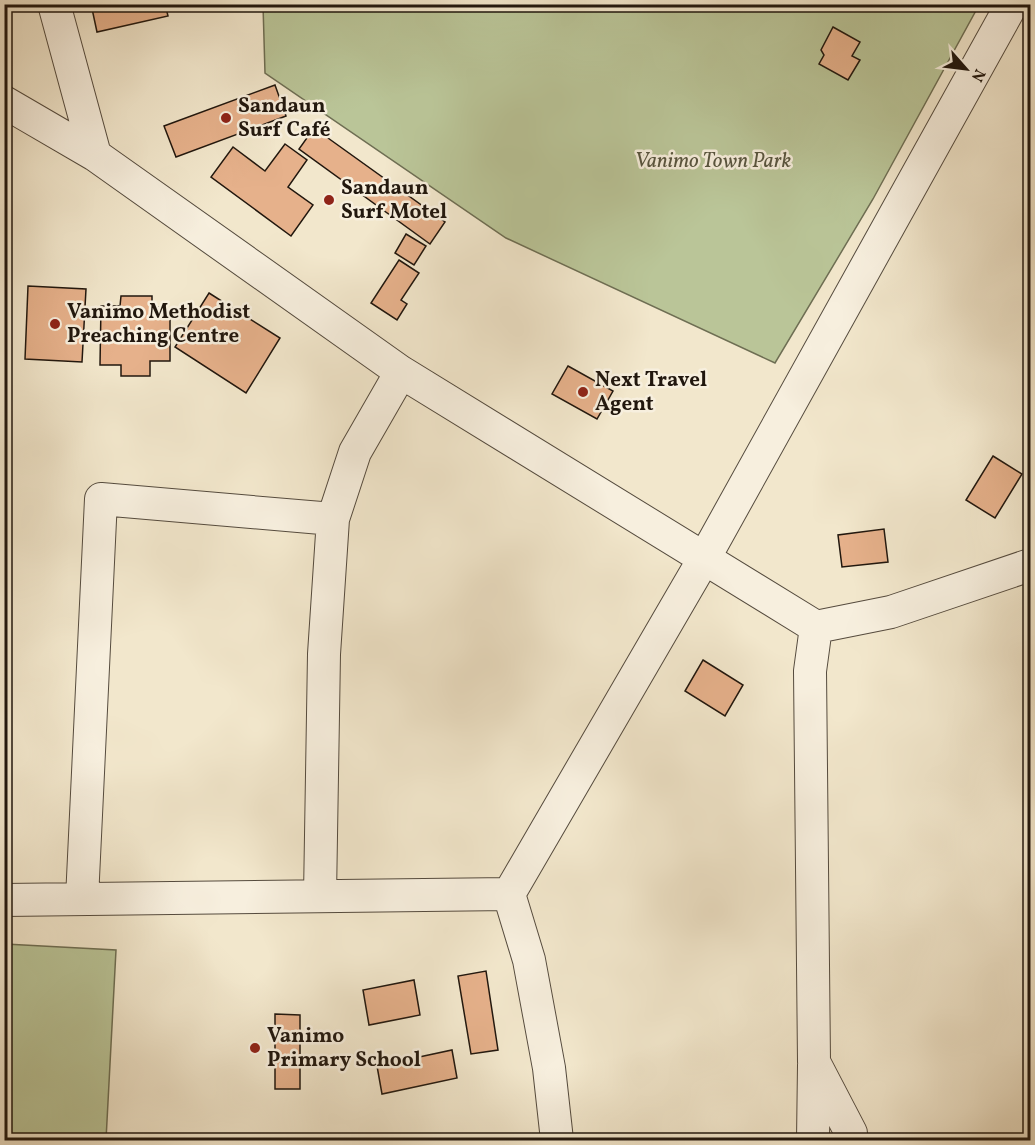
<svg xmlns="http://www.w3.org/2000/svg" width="1035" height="1145" viewBox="0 0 1035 1145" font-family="Vollkorn,serif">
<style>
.green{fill:#bac598;stroke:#6e6e53;stroke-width:1.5}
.building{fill:#e6b18b;stroke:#21170e;stroke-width:1.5}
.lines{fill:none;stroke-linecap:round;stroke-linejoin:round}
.minor-casing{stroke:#554b3e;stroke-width:34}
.minor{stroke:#f7efde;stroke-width:32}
.poi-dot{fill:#8f2418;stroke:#f7efde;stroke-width:2}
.labels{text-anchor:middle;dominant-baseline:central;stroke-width:5;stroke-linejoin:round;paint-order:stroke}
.poi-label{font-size:21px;font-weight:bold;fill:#21170e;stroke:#f7efde;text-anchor:start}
.park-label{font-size:21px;font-style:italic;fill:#57543e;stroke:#f7efde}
</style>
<rect width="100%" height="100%" fill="#f2e7cc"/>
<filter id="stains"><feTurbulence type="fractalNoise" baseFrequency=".00333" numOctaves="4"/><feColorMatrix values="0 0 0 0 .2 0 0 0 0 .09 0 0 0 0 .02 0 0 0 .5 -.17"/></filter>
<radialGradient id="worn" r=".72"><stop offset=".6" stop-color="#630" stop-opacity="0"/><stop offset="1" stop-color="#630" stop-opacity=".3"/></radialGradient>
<path class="green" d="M263 5H979L873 199 775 363 506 238 265 73Z
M5 944 116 950 106 1140H5Z"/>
<path class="building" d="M91 4H165L168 16 97 32Z
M833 27 860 42 852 56 860 60 848 80 819 64 824 55 821 50Z
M275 85 286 116 176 157 164 126Z
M314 128 445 222 430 244 299 149Z
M285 144 307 160 288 187 313 205 291 236 211 177 233 147 265 171Z
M406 234 426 246 414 265 395 253Z
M399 260 419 273 401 300 407 304 397 320 371 303Z
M28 286 86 289 82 362 25 359Z
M209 293 280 338 246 393 175 347Z
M121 296H152V307H161V318H170V361H150V376H121V365H100L101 306H120Z
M568 366 613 391 597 419 552 394Z
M993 456 1022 474 995 518 966 500Z
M884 529 888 562 842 567 838 535Z
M703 660 743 685 725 716 685 691Z
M486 971 498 1050 471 1054 458 976Z
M414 980 420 1015 369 1025 363 990Z
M275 1014 300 1015V1089H275Z
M452 1050 457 1078 382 1094 377 1066Z"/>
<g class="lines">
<defs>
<path id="minor" d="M54 4 95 155
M4 102 95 155 401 372 816 627 891 612 1030 565
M816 627 810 671 814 1062 851 1133V1140
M509 894 529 960 549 1068 557 1140
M320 896 324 654 333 519 355 452 401 372
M82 899 101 499 333 519
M4 900 509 894 705 557 1012 4
M813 1140 814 1065"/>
</defs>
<use href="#minor" class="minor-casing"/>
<use href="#minor" class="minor"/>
</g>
<g class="poi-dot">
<circle cx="226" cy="118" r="6"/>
<circle cx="329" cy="200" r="6"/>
<circle cx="55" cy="324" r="6"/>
<circle cx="583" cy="392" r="6"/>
<circle cx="255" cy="1048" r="6"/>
</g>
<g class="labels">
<g class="poi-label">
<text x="238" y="106">Sandaun<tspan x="238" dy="24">Surf Café</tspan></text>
<text x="341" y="188">Sandaun<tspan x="341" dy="24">Surf Motel</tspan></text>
<text x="67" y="312">Vanimo Methodist<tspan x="67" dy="24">Preaching Centre</tspan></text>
<text x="595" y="380">Next Travel<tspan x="595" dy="24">Agent</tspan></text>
<text x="267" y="1036">Vanimo<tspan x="267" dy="24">Primary School</tspan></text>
</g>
<g class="park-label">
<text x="713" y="161">Vanimo Town Park</text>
</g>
</g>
<rect width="1035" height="1145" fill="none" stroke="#f2e7cc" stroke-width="24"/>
<rect x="6" y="6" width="1023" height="1133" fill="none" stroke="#21170e" stroke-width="3"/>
<rect x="12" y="12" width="1011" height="1121" fill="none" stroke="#21170e" stroke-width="1.5"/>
<g transform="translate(966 69) rotate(118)" stroke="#f7efde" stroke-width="4.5" paint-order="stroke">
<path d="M0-4.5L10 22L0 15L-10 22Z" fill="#21170e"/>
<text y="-9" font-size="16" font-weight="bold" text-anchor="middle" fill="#21170e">N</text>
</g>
<rect width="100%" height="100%" filter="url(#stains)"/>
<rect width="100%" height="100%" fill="url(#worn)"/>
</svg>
